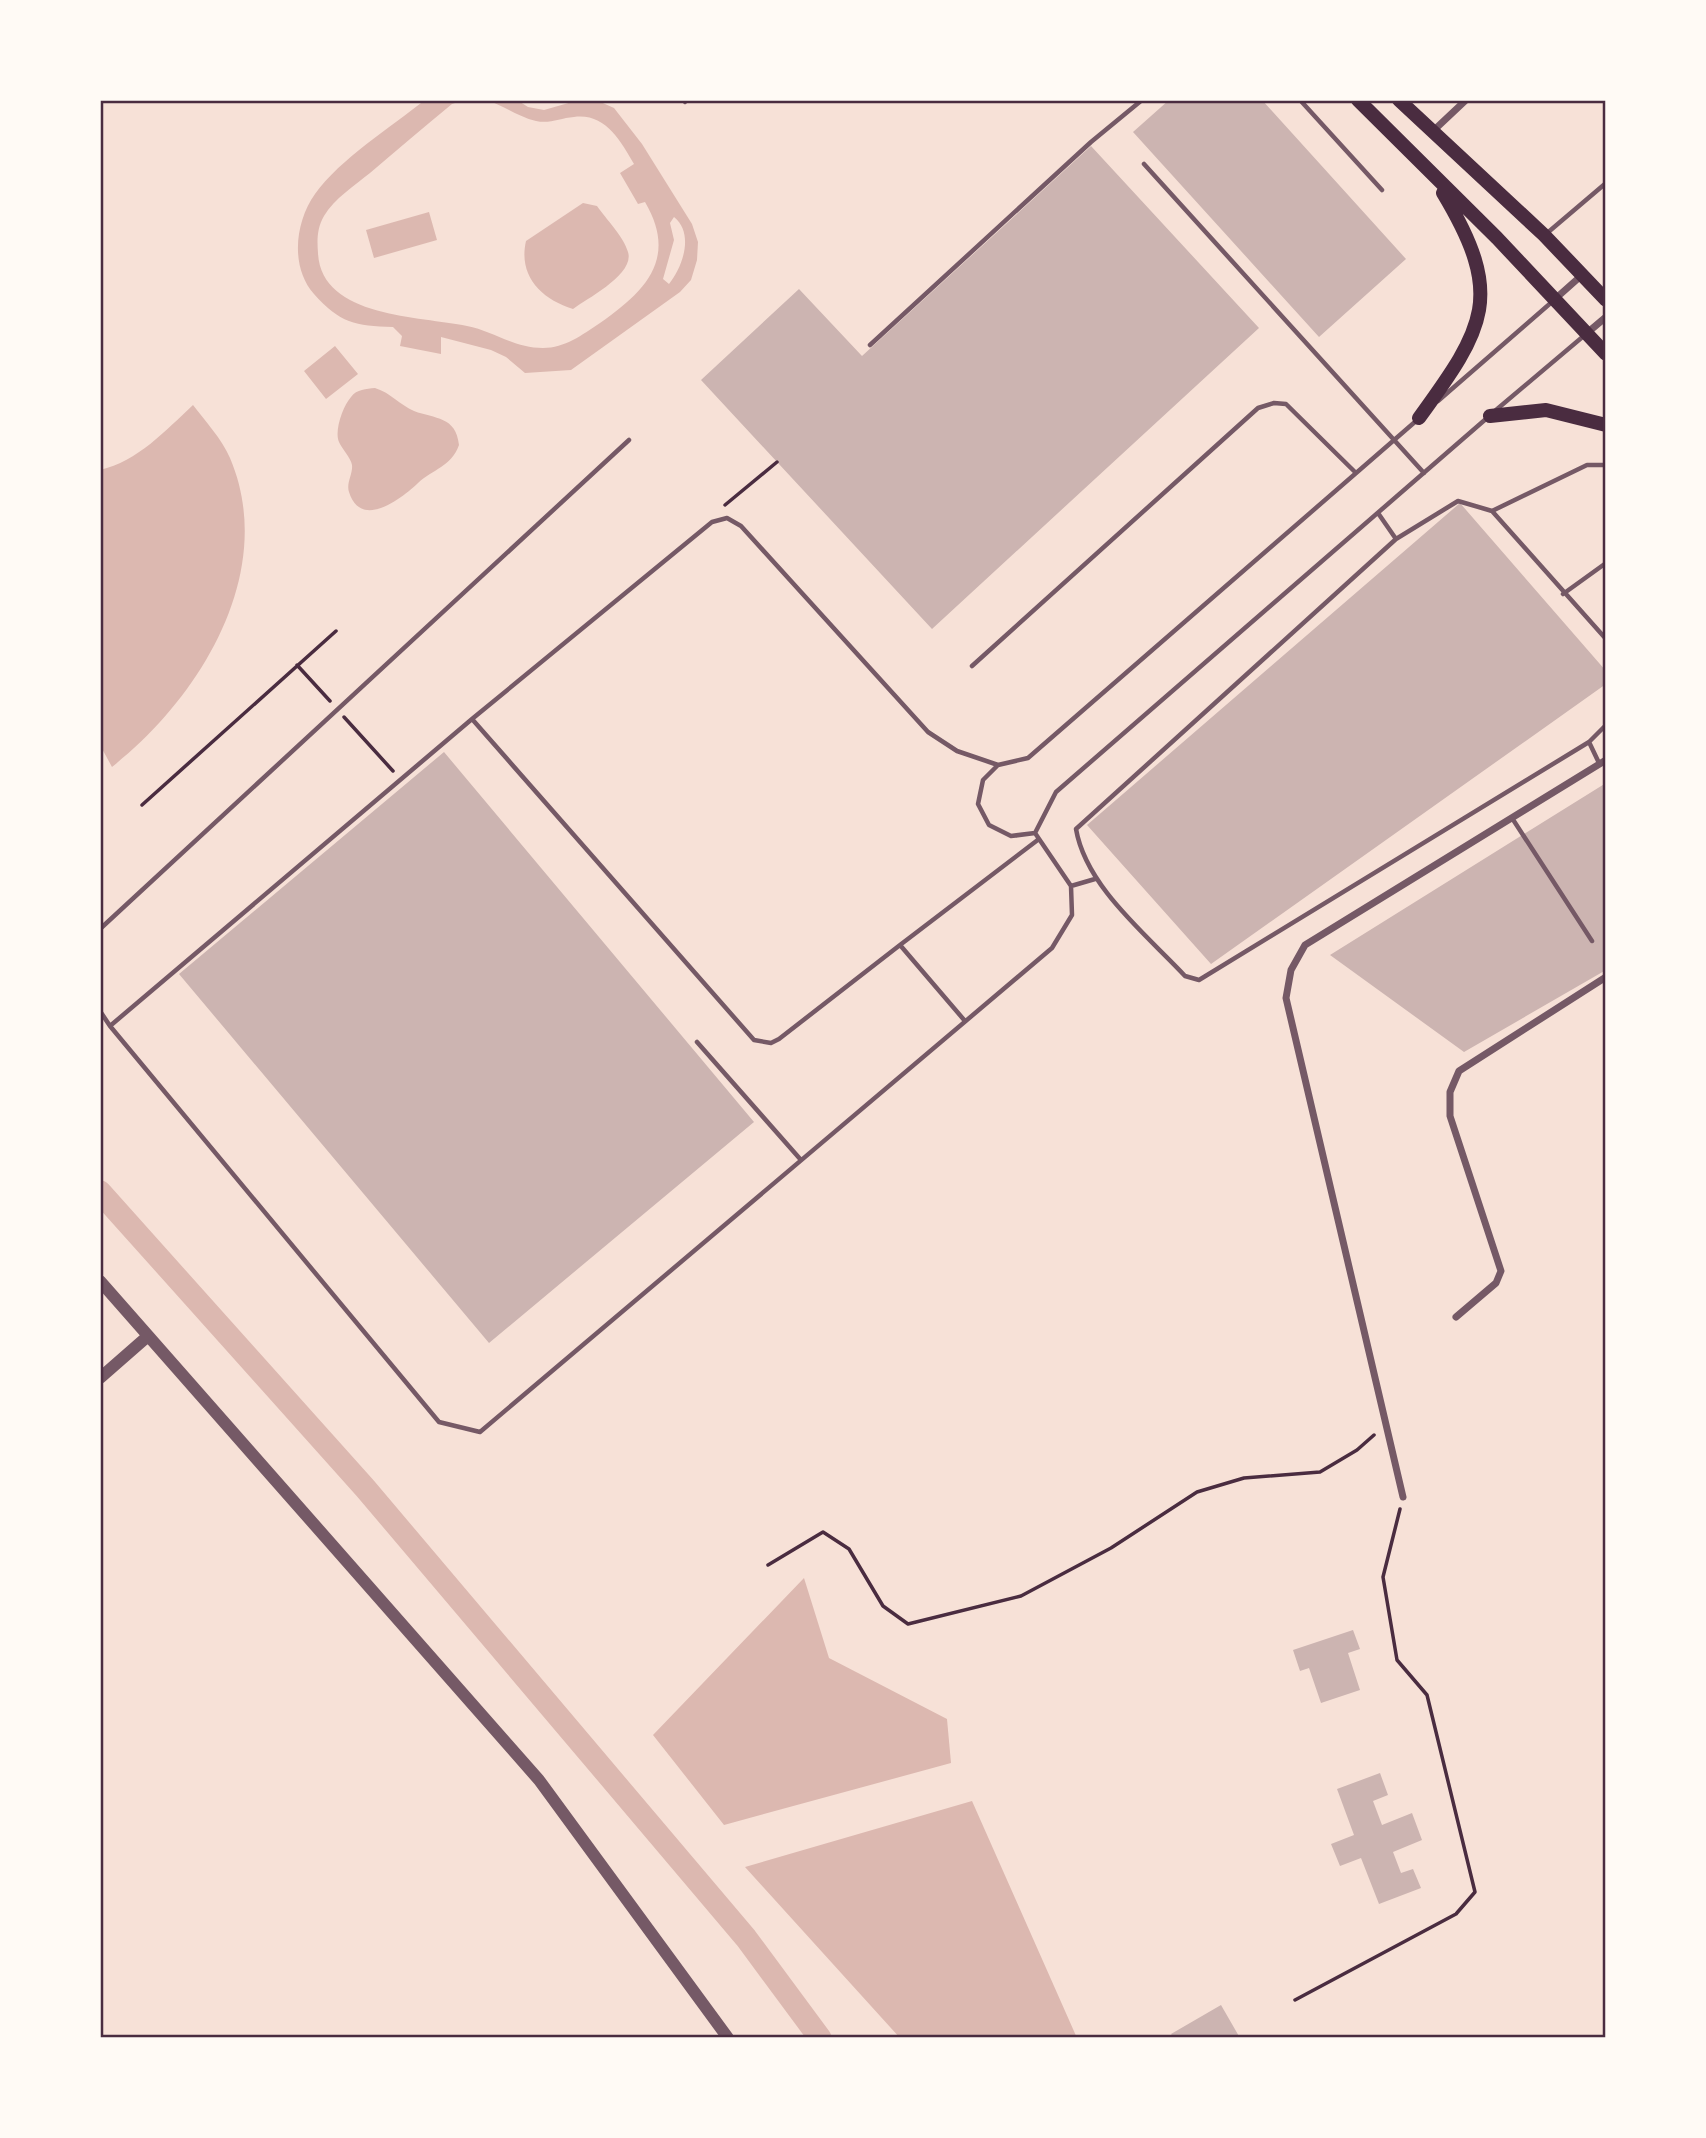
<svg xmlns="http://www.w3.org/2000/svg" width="1706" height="2138" viewBox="0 0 1706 2138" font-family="'Varela Round',sans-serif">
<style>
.water{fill:#dcb8b0;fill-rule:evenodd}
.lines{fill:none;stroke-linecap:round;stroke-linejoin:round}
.canal{stroke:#dcb8b0;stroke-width:23}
.building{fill:#ccb4b1}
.path{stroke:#4a2c40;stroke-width:3.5}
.service{stroke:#755966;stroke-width:4.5}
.minor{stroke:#755966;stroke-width:7}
.tertiary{stroke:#755966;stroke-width:12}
.primary{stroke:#4a2c40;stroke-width:14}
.neatline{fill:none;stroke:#4a2c40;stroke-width:2.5}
</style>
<rect width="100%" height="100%" fill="#f7e1d7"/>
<path class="water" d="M425 100H464L452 104C424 127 397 150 370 173 355 185 334 199 324 216 317 228 317 240 318 253 321 318 420 316 467 326 493 331 514 348 543 348 565 348 582 335 600 323 646 291 678 258 645 202L638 204 620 173 634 164C620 140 605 113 574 117 560 118 550 124 536 121 518 117 503 105 486 100H517L528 107 544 110 579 100H596L614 108 642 144 692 224 698 242 697 260 691 280 680 292 571 370 525 373 506 357 491 350 441 337V354L400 346 402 336 393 327C355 326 340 323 314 294 290 267 295 222 315 194 340 159 391 127 425 100ZM674 217C695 234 682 268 669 284L663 279 674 240 670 223Z
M583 203 597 206C606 219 624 237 628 252 635 274 588 298 573 309 541 299 518 276 526 241Z
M429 212 437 240 374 258 366 230Z
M335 346 358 374 326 399 304 371Z
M375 388C391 393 400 405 414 411 435 419 456 416 459 445 451 467 433 469 418 483 401 499 361 530 349 492 346 483 353 474 352 465 351 458 342 449 339 442 334 431 343 406 351 397 357 389 366 389 375 388Z
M193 405C205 421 222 439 230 458 278 571 201 697 112 767L100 745V470C138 461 165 431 193 405Z
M804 1578 829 1658 947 1719 951 1763 724 1825 653 1735Z
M972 1801 1077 2038H900L745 1867Z"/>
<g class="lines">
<path class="canal" d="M100 1192 365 1488 746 1938 820 2038"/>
</g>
<path class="building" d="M1169 100H1262L1406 259 1319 337 1133 132Z
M1091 146 1259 328 932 629 701 380 799 289 862 356Z
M1460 503 1606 671V684L1211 964 1087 825Z
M444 752 754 1122 489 1343 179 974Z
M1606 783V970L1464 1052 1330 955Z
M1353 1630 1360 1649 1348 1653 1360 1690 1321 1703 1309 1668 1300 1671 1293 1650Z
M1380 1773 1388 1795 1373 1801 1382 1825 1412 1813 1422 1840 1393 1852 1401 1873 1413 1869 1421 1888 1379 1904 1361 1858 1340 1866 1331 1844 1354 1835 1337 1789Z
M1221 2005 1240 2038H1174L1171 2034Z"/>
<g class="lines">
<path class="path" d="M725 505 777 462
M297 665 330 701
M344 717 393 771
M142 805 336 631
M768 1565 823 1532 849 1549 883 1606 908 1624 1021 1596 1111 1548 1197 1492 1244 1478 1320 1472 1357 1450 1374 1435
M1295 2000 1456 1914 1475 1892 1427 1695 1397 1660 1383 1577 1400 1509"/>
<path class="service" d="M1300 100 1382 190
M685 102 687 100
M1144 164 1424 473
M1546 234 1606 183
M870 345 1091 142 1142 100
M1438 401 1553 301
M1496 410 1586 334
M1492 511 1587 465H1606
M1378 513 1396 539
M1563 594 1606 563
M1606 639 1492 511 1458 501 1396 539 1076 829C1086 887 1147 935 1185 976L1199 980 1589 742 1606 725
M972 666 1258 408 1274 403 1286 404 1356 473
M472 719 754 1040 771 1043 779 1039 900 945 965 1021
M1589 742 1599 763
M997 766 983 780 978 804 989 825 1011 836 1035 833
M1512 818 1592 941
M1035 833 1071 886 1072 915 1052 948 480 1432 439 1422 110 1026 472 719 712 522 727 518 741 526 928 732 957 751 998 765 1028 758 1416 421
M1035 833 1056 792 1487 418
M1071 886 1095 879
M100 929 629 440
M900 945 1039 839
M100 1011 110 1026
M697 1042 801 1160"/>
<path class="minor" d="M1432 132 1466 100
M1555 299 1582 275
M1587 333 1606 317
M1456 1317 1496 1283 1501 1271 1450 1116V1092L1459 1071 1606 977
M1403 1497 1286 998 1291 970 1305 945 1606 760"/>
<path class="tertiary" d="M100 1281 539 1780 728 2038
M100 1378 148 1336"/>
<path class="primary" d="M1358 100 1497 238 1606 354
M1399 100 1544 235 1606 300
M1490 416 1546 410 1606 425
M1419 418C1485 327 1505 296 1443 193"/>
</g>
<rect width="1706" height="2138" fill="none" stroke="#fffaf5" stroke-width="203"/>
<rect x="102" y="102" width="1502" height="1934" class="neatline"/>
</svg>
